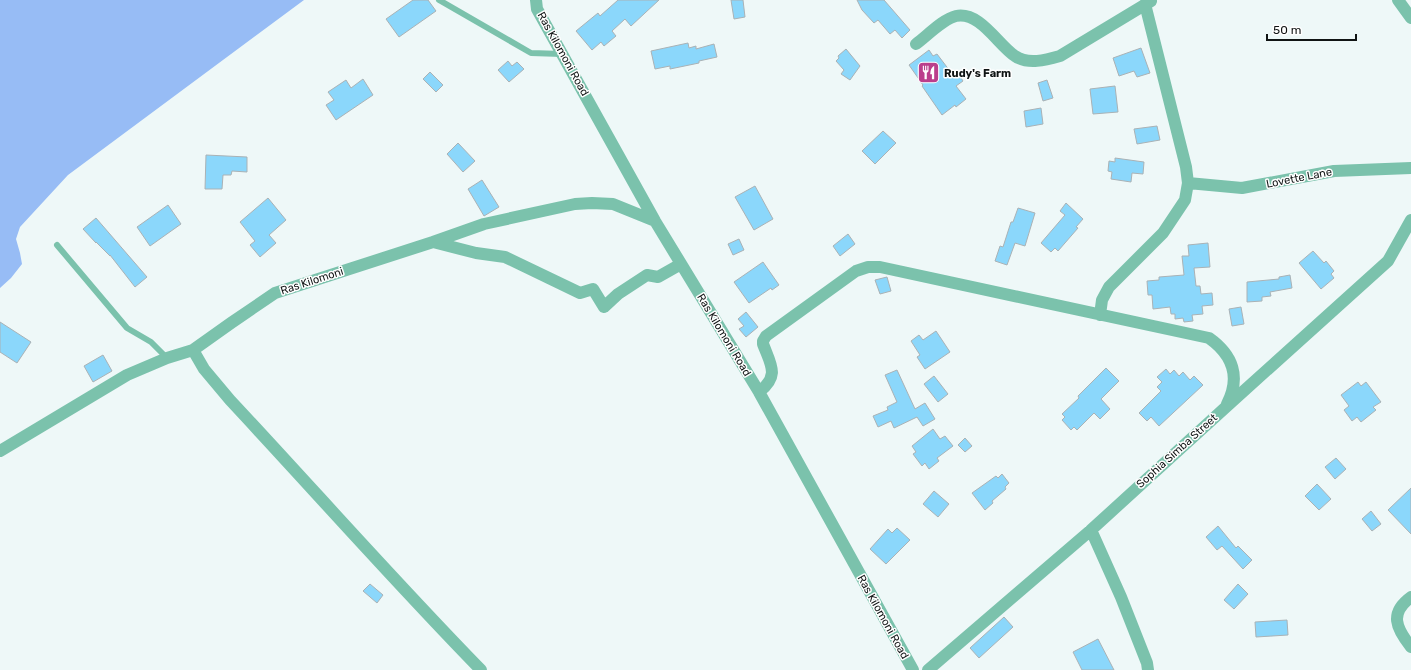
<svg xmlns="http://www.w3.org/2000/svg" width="1411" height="670" viewBox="0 0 1411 670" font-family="Rubik,sans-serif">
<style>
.water{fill:#97bcf5}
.building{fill:#8bd7fb;stroke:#aab2b5}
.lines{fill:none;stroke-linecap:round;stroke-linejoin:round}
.service{stroke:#7bc2ac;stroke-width:6}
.minor{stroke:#7bc2ac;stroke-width:12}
.labels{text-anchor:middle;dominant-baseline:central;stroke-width:3;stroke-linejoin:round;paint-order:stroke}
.street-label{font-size:11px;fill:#101414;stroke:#fff}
.poi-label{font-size:11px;font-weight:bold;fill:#101414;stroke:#fff;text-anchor:start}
</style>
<rect width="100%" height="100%" fill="#eef8f8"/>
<path class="water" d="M0 0H304L68 175 20 227 16 239 20 253 22 264 11 278 0 288Z"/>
<path class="building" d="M413 0H428L436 11 399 37 386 19Z
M618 0H659L631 26 625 19 612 31 616 36 604 46 601 42 592 50 576 31 598 13 600 16Z
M731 0H743L745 17 734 19Z
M857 0H884L910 30 902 38 895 30 890 34 878 20 874 23 862 10Z
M688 43 689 48 696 46V49L714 44 717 57 699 61V63L670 69V66L655 69 651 51Z
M1141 48 1150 73 1137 77 1134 71 1119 76 1113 58Z
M846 49 860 66 850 80 841 74 844 70 836 61 839 58 838 56Z
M929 50 933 56 937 54 953 75 957 72 963 81 956 86 966 99 956 107 955 105 942 115 922 86 923 85 909 65Z
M508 61 512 66 517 62 524 69 509 82 498 70Z
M430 72 443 85 436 92 423 79Z
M363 79 373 95 336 120 326 105 334 100 328 92 346 80 351 88Z
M1047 80 1053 98 1043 101 1038 83Z
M1115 86 1118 112 1093 114 1090 89Z
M1041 108 1043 124 1026 127 1024 111Z
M1157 126 1160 140 1137 144 1134 129Z
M883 131 896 143 875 164 862 151Z
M458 143 475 161 463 172 447 154Z
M206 155 247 157V172L232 171 231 175H223L222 189H205Z
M1115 158 1144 162 1143 174 1132 173 1131 182 1111 179 1112 172 1108 171 1109 161 1115 162Z
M482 180 499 207 484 216 468 189Z
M755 186 773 219 754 230 735 197Z
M268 198 286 220 269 235 276 243 260 257 250 245 255 241 240 222Z
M1066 203 1083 219 1076 227 1078 228 1058 251 1055 248 1051 252 1041 243 1065 215 1060 211Z
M168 205 181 224 150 246 137 227Z
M1018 208 1035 213 1025 246 1015 243 1007 265 995 261 1000 246 1003 247 1011 222H1013Z
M96 218 147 277 135 287 110 255V256L96 242V243L83 229Z
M848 234 855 244 840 256 833 246Z
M739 239 744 250 733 255 728 244Z
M1208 243 1210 267 1194 268 1196 286H1200L1201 294 1212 293 1213 305 1202 306 1203 314 1192 315 1193 321 1184 322 1183 318 1175 319V314H1171L1170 307 1153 309 1152 295H1148L1147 281 1159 280V277L1184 275 1182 256H1189L1188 245Z
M1313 251 1324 263 1326 261 1334 271 1331 274 1334 278 1321 289 1299 263Z
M763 262 779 285 772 290 771 288 749 303 734 282Z
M1290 275 1292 288 1270 292 1271 296 1262 297V301L1247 302V282L1279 279V277Z
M887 277 891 291 880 294 875 280Z
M1241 307 1244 324 1232 326 1229 309Z
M746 312 758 327 746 337 739 329 744 326 738 319Z
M0 322 31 342 17 363 0 352Z
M936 331 950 352 925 369 917 357 920 355 911 341 919 335 923 340Z
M103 355 112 371 93 382 84 366Z
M1106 368 1119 381 1101 399 1110 409 1100 419 1094 413 1077 430 1074 427 1071 430 1062 420 1065 417 1062 414 1079 398 1078 396Z
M1166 369 1170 374 1174 370 1179 376 1183 372 1190 380 1194 376 1203 385 1159 426 1151 417 1147 421 1139 413 1161 391 1157 387 1162 382 1157 377Z
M897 370 915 409 925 403 935 419 923 426 917 417 894 428 891 421 878 427 873 416 888 410 887 407 897 402 885 375Z
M934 376 948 394 938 402 924 384Z
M1358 382 1361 386 1366 382 1381 402 1373 407 1376 410 1361 422 1357 417 1352 421 1344 410 1349 406 1341 395Z
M933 429 940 439 945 436 953 446 937 458 939 461 929 469 925 463 922 466 913 454 916 452 912 446Z
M965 438 972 446 965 452 958 445Z
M1336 458 1346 469 1335 479 1325 467Z
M1002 474 1009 483 1005 487 1006 489 992 501 993 503 985 510 972 493 996 476 998 478Z
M1317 484 1331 499 1319 510 1305 496Z
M1411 488V534L1388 510Z
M934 491 949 504 938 517 923 504Z
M1371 511 1381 524 1372 531 1362 519Z
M1218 526 1236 548 1238 546 1252 560 1243 569 1222 546 1217 550 1206 537Z
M897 528 910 540 886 564 870 549 888 529 892 533Z
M370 584 383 595 377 603 363 591Z
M1238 584 1248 594 1234 609 1224 600Z
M1004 617 1013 627 979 658 970 648Z
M1287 620 1288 635 1256 637 1255 622Z
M1098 639 1114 670H1082L1073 652Z"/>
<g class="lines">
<path class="service" d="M439 0 531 53 562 54
M57 245 127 328 151 342 167 358"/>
<path class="minor" d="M536 0 537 9 655 221 759 392 913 670
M1398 0 1411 18
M916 44C927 36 943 19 956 16 980 11 998 45 1015 56 1028 65 1046 60 1060 56L1151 1
M1188 183 1242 188 1334 171 1411 168
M433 242 476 253 505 257 580 293 593 289 604 307 618 294 647 275 658 277 681 264
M1100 315 1102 300 1109 287 1163 233 1185 200 1188 183 1186 167 1145 4
M193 350 204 369 230 400C314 490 395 582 481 670
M759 392C780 376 771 365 763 344V341L766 336 856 271 868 267H880L1209 338C1233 355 1241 377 1227 404
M0 451 127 375 167 358 193 350 231 323 275 293 433 242 484 224 575 204 592 203 613 204 655 221
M1091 530 1121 597 1147 663 1148 670
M1411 597C1389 613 1396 628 1411 647
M928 670 1091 530 1226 407 1388 261 1411 220"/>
</g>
<defs>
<symbol id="restaurant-square" viewBox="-11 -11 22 22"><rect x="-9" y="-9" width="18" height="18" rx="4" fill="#bb3e8c" stroke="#fff"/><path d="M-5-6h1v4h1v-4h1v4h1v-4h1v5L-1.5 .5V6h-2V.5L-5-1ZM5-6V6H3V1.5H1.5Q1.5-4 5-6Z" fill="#fff"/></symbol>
</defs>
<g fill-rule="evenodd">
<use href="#restaurant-square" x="916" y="60" width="25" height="25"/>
</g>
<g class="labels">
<g class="street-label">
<text transform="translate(563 54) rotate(61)">Ras Kilomoni Road</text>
<text transform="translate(1299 178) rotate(-11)">Lovette Lane</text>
<text transform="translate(312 281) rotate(-18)">Ras Kilomoni</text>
<text transform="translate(724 335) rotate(59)">Ras Kilomoni Road</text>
<text transform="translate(1177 451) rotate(-42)">Sophia Simba Street</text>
<text transform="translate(883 617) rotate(61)">Ras Kilomoni Road</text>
</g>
<g class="poi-label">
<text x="944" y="73">Rudy's Farm</text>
</g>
</g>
<path d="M1267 34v6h89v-6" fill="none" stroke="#101414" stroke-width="2"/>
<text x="1273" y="34" font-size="12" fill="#101414" stroke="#ffffff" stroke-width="3" paint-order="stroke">50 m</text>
</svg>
